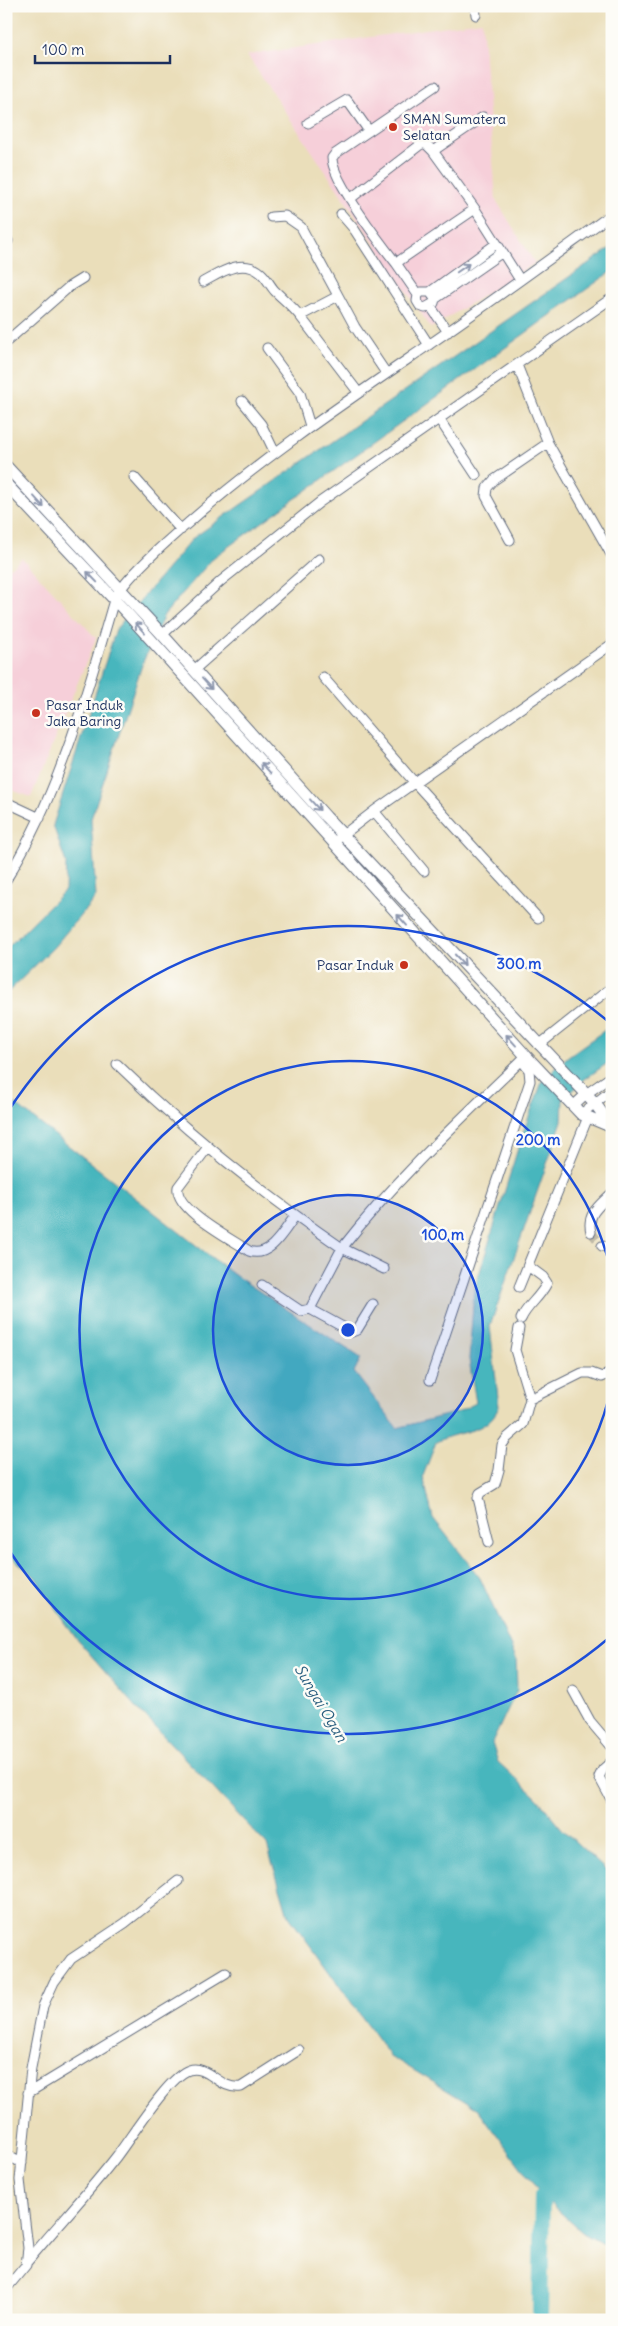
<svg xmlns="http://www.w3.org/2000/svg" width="618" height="2326" viewBox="0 0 618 2326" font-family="Delius,sans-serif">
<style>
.built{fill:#f6cfd9}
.water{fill:#47b6bd;stroke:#31728e}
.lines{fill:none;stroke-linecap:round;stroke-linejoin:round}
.river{stroke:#47b6bd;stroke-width:16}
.minor-tunnel{stroke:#c1bba8;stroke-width:9;stroke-dasharray:9 4.5;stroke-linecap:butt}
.minor-casing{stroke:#636c7e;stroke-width:11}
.tertiary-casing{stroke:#636c7e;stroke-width:13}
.minor{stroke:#fff;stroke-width:9}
.tertiary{stroke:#fff;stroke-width:11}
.oneway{stroke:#8d97ae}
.ring{fill:none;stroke:#1d4ed8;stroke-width:2.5}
.poi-dot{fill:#c8321e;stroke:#fdfcf7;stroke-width:2}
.labels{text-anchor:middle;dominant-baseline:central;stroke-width:5;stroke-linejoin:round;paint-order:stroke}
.poi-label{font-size:14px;fill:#1b2f5e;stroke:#fdfcf7;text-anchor:start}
.water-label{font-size:15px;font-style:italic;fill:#2a5e7f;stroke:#fdfcf7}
.centre{fill:#1d4ed8;stroke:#fdfcf7;stroke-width:2.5}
.ring-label{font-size:15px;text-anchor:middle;font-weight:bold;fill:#1d4ed8;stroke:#fdfcf7;stroke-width:5;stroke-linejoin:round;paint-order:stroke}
</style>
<rect width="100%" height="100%" fill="#fdfcf7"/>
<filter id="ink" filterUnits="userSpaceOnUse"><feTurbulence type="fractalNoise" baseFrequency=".02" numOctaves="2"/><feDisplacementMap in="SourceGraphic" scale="10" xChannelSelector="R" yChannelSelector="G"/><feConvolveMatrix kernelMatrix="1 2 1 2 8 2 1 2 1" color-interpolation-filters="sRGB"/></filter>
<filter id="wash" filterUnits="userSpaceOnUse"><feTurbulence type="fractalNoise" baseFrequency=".0096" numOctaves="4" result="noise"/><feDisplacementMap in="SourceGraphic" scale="20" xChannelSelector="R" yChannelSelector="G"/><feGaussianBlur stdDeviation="1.12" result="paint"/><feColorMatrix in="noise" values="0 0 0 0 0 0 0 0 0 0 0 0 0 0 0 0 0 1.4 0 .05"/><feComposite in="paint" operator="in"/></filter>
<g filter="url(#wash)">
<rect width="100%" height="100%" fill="#eadeba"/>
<path class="built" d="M482 21 496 200 535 263 431 328 247 55Z
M22 558 96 638 31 797 6 788V571Z"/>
<path class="water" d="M612 247V271L214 557 164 615 143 662 91 819 96 897 53 948 6 994V949L65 890 66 863 53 825 116 629 193 538Z
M612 1025V1060L585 1079 563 1100 562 1121 490 1326 499 1407C486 1435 461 1429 436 1442L423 1476 433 1518 480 1578 516 1658 517 1690 492 1743 498 1762 537 1798 563 1830 612 1876V2249L583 2233 542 2196 478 2109 390 2056 288 1915 267 1845 139 1710 75 1637 35 1577 6 1552V1097L233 1274 361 1358 354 1372 397 1428 458 1412 476 1403 469 1359 474 1291 522 1135 542 1082 567 1057Z"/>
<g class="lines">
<path class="river" d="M540 2320 542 2196"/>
</g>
</g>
<g filter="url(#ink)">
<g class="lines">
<path class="minor-tunnel" d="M591 1232 602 1246"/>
<defs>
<path id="minor" d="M475 6 476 15
M308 123 347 100 369 131
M433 151 483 117
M350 199 420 145 425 143 433 151 475 209
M341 214 354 229 429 345
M271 217 285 216 301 227 355 327 386 373
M6 243 8 241
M396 263C381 244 332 180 332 158L335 154 435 86
M203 282C220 273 242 257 261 273 267 278 270 286 275 291 284 300 292 306 300 316
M430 292 496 244
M418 295 421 292H430L435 299 434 303 425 308 420 306 417 301 418 295 396 263 475 209 520 280
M338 296 300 316 358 392
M435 299 501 253
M431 307 448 332
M6 342 70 286 83 278
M267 348 300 393 310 426
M517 365 548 443 612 556
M242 401 261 424 275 453
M439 419 476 475
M134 477 181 530
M510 540 486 496 487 488 494 480 548 443
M162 635 221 581 320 502 612 298
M194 670 319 559
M323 677 415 783 538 918
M6 802 40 818
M374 811 424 871
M339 838 374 811 612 644
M6 880C59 794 86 696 114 600 124 579 168 540 187 524 263 457 347 401 430 344 491 302 551 258 612 214
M539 1045 612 987
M117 1064C186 1132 262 1193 342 1248 397 1178 462 1118 526 1056
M573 1106 586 1094 612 1076
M581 1114 612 1090
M208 1147 178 1187C174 1210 232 1239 249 1251 270 1259 285 1229 295 1216
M591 1232C586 1214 600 1205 612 1193
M602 1246 612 1248
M262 1285 301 1311 310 1309 342 1248 384 1269
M519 1287 588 1117
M310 1309 352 1332 357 1330 373 1304
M521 1319C527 1305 539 1299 547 1283L543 1277 528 1266
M519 1328 515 1350 530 1399 582 1373H591L602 1377 612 1372
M430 1380 530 1081 529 1070 522 1061
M489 1542 478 1498 480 1493 495 1484 499 1470 502 1445 507 1438 523 1424 530 1399
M573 1690 590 1721 612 1747
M612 1761 603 1769 599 1777 612 1801
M28 2093 226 1973
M6 2155 22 2163
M27 2262C56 2227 88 2193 116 2157 130 2139 169 2076 189 2070 208 2064 219 2090 241 2087L299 2050
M6 2289 26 2265 28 2248 20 2180 31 2068 43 2006 54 1982 71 1959 125 1923 178 1881"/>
<path id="tertiary" d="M6 466 159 631 326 817 594 1102 612 1127
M6 484 126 612 526 1056 581 1114 612 1127"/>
</defs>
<use href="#minor" class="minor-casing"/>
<use href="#tertiary" class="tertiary-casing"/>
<use href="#minor" class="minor"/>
<use href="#tertiary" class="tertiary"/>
</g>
<defs><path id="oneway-shaft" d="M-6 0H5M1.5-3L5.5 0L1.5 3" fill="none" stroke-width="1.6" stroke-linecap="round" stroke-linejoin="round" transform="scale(1.25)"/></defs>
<g class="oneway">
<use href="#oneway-shaft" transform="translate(463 268) rotate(-35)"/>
<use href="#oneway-shaft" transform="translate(39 502) rotate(48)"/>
<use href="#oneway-shaft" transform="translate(92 577) rotate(-134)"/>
<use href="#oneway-shaft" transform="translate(140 628) rotate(-132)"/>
<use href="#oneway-shaft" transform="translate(207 684) rotate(48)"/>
<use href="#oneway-shaft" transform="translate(266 768) rotate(-132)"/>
<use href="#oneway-shaft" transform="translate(315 805) rotate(48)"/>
<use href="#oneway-shaft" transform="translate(402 920) rotate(-132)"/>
<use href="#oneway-shaft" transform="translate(460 960) rotate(47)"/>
<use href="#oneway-shaft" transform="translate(511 1040) rotate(-132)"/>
</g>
</g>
<circle cx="348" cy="1330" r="135" fill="#1d4ed8" fill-opacity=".12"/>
<g class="ring">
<circle cx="348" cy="1330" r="135"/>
<path d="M612 1384A269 269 0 1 1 612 1276"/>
<path d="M610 1637A404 404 0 0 1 7 1547M7 1113A404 404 0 0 1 610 1023"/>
</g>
<g class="poi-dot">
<circle cx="393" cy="127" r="5"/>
<circle cx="36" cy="713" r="5"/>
<circle cx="404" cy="965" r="5"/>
</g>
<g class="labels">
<g class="poi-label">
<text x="403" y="119">SMAN Sumatera<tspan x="403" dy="16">Selatan</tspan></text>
<text x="46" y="705">Pasar Induk<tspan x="46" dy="16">Jaka Baring</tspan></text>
<text x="394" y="965" text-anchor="end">Pasar Induk</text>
</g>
<g class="water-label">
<text transform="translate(321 1703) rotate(59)">Sungai Ogan</text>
</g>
</g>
<circle cx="348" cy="1330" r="8" class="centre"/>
<g class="ring-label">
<text x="519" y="969">300 m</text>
<text x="538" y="1145">200 m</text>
<text x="443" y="1240">100 m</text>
</g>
<rect width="618" height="2326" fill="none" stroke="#fdfcf7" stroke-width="25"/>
<path d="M35 55v8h135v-8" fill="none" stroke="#1b2f5e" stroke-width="2.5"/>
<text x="42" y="55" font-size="15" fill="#1b2f5e" stroke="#fdfcf7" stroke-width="4" paint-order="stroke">100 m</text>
</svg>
